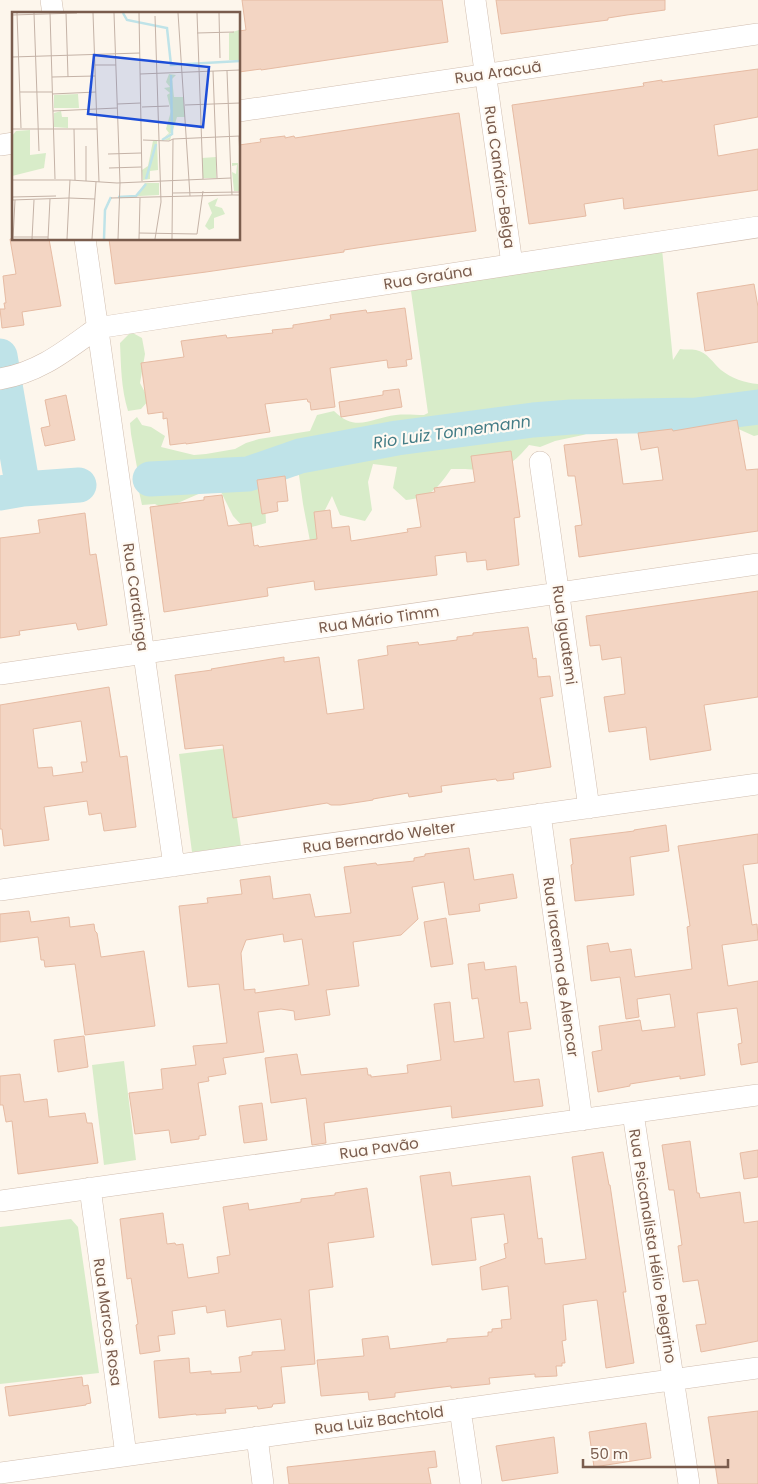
<svg xmlns="http://www.w3.org/2000/svg" width="758" height="1484" viewBox="0 0 758 1484" font-family="Poppins,sans-serif">
<style>
.green{fill:#d8ecc9;fill-rule:evenodd}
.lines{fill:none;stroke-linecap:round;stroke-linejoin:round}
.river{stroke:#bfe3e8;stroke-width:35}
.building{fill:#f3d5c3;stroke:#e6bba3;fill-rule:evenodd}
.street-casing{stroke:#d1beb0;stroke-width:22}
.street{stroke:#fff;stroke-width:21}
.labels{text-anchor:middle;dominant-baseline:central;stroke-width:4.5;stroke-linejoin:round;paint-order:stroke}
.street-label{font-size:15px;fill:#7a5c4d;stroke:#fffaf3}
.water-label{font-size:16px;font-style:italic;fill:#437c86;stroke:#fffaf3}
.inset-river{fill:none;stroke:#bfe3e8;stroke-width:2.5}
.inset-road{fill:none;stroke:#c5b3a7;stroke-width:1}
.view{fill:#1d4ed8;fill-opacity:0.15;stroke:#1d4ed8;stroke-width:2.5}
.inset-edge{fill:none;stroke:#7a5c4d;stroke-width:2.5}
</style>
<rect width="100%" height="100%" fill="#fdf6ec"/>
<path class="green" d="M662 249 673 360 680 349C685 350 691 349 696 350 707 352 713 363 721 370 731 378 745 383 758 384V403L741 404 675 416H705L758 411V435L754 436 734 427 643 434 629 425 604 428 583 435 555 441 540 447 529 445C522 453 515 462 504 466 494 471 464 469 451 469 438 488 430 498 406 500L393 488 397 467 373 464 368 482 372 510 365 521 340 515 332 496 323 514 331 542 310 541 303 504 299 475 264 480 266 523 245 529 233 516 221 492H203L164 509 155 504 142 505 138 487 176 480 213 476 247 478 265 471 215 470 180 473H138L131 434 130 423 137 417 142 425 151 427 165 436 161 447 194 455 206 454 235 449 246 443 259 439 310 431 317 415 334 411C356 433 371 418 396 415 405 414 415 415 424 415L428 413 411 291ZM555 413 595 418 476 431 433 439 364 446 324 455 289 460C306 446 333 444 354 440 421 428 488 419 555 413Z
M131 332 142 338 145 354 140 383 149 400 141 409 128 411C121 388 121 366 120 343Z
M227 748 241 846 192 852 179 754Z
M124 1061 136 1160 104 1165 92 1065Z
M71 1219 78 1227 99 1373 0 1384V1227Z"/>
<g class="lines">
<path class="river" d="M0 356 23 489 0 493
M150 479 248 474 300 456 397 438 533 420 571 417 696 415 758 407
M23 489 79 485"/>
</g>
<path class="building" d="M242 0H442L448 42 261 70V69L239 72V31L246 30Z
M496 0H665V10L627 15 608 18V20L501 34Z
M758 69V117L714 125 718 156 758 149V190L624 209 623 198 584 204 586 216 529 224 512 105 644 86 643 83 662 80V82Z
M459 113 476 231 377 245 344 250V252L206 272 115 284 109 239H239V145L261 142 260 139 285 136V138L294 136 295 138Z
M10 239H49L61 306 22 312 24 325 2 328 0 309H5L4 303H6L3 276 16 274Z
M754 284 758 307V342L705 351 697 293Z
M405 308 412 359 406 360 407 366 388 368 387 360 330 368 335 407 311 410 310 402H308L307 399 265 404 270 432 186 444V443L170 445 167 418 163 419V412L148 414 141 363 184 357 181 341 226 335 227 338 273 333 272 330 293 328V325L331 319 330 315 366 310 367 313Z
M399 389 402 407 341 417 339 402 383 395V391Z
M66 395 75 440 45 446 41 428 50 426 45 400Z
M737 420 746 470 758 469V531L579 557 575 526 582 525 575 476H568L564 445 617 439 623 484 663 480 658 447 641 450 638 433 672 429 673 431Z
M511 451 520 517 514 518 519 565 487 570 486 560 467 562 466 552 435 556 437 575 315 590 314 581 267 588 268 596 164 612 150 507 204 500V497L222 495 228 526 251 523 254 546 258 545 259 547 317 539 314 512 330 510 332 528 349 526 351 541 408 532 407 529 421 527 416 495 435 492 434 488 475 482 471 456Z
M285 476 288 501 277 502 278 511 262 514 257 480Z
M85 513 90 555 96 554 107 625 78 630 76 623 19 631 20 635 0 638V538L40 533 38 520Z
M758 591V697L704 705 711 750 650 760 646 727 609 732 604 697 625 694 621 657 602 660 600 645 590 646 586 616Z
M528 627 533 659 536 658 538 677 550 676 553 696 540 698 551 767 513 773 514 779 497 781 496 779 441 786 442 792 409 797 408 793 373 799V800L340 805H331L327 803 233 818 223 745 185 749 175 675 212 670 211 669 284 657V662L319 657 327 714 364 709 358 660 388 655 387 646 418 642 419 645 457 640V637L473 635V633Z
M109 687 120 757 127 756 136 827 104 831 101 813 89 815 87 801 44 807 49 840 4 846 2 829H0V705ZM81 721 87 762H81L83 772 53 776 52 767 38 768 33 729Z
M666 825 669 851 630 857 634 895 575 901 571 865 573 864 570 839 634 831V830Z
M758 834V863L743 865 752 925 757 924 758 940 722 945 728 986 758 981V1062L741 1065 738 1044 742 1043 737 1008 697 1013 705 1075 680 1079V1076L630 1084V1086L598 1092 592 1052 602 1050 599 1026 640 1020 642 1031 675 1027 670 994 637 999 639 1017 626 1019 620 977 591 981 587 946 608 943 610 952 631 949 635 977 692 969 687 927 690 926 678 846Z
M469 848 474 880 513 874 517 898 479 904 480 911 449 915 444 882 412 887 418 919 401 935 353 942 359 986 326 990 330 1015 295 1020 294 1011 281 1009 258 1012 264 1052 223 1058 226 1074 208 1077 209 1081 198 1083 206 1135 199 1136V1139L171 1143 169 1130 135 1134 129 1093 163 1089 161 1069 196 1065 193 1046 227 1043 219 984 188 987 179 906 208 903 207 898 242 894 240 880 270 876 273 899 310 894 315 917 351 913 344 867 376 863 377 865 414 861V858L425 856V854ZM283 934 284 942 302 939 309 985 255 993V989L244 990 241 953 246 940Z
M29 911 31 922 69 917 70 927 94 924 95 931 97 933 101 957 144 951 155 1026 85 1035 75 964 45 967 44 960H41L38 937 0 942V914Z
M446 918 453 964 431 967 424 922Z
M484 962 485 970 516 966 520 1003 527 1002 531 1029 508 1032 514 1082 539 1079 543 1106 452 1118 451 1106 324 1123 326 1143 312 1145 306 1098 271 1103 265 1058 297 1054 301 1075 367 1068 368 1075H371V1077L408 1073 407 1065 441 1060 434 1004 450 1002 454 1042 484 1038 478 998 472 999 468 964Z
M84 1036 88 1067 58 1072 54 1040Z
M20 1074 24 1102 47 1099 49 1117 85 1113 87 1123H92L98 1163 18 1174 12 1121 6 1122 3 1105H0V1076Z
M262 1103 267 1140 244 1143 239 1106Z
M690 1141 697 1193H699L700 1198 740 1192 744 1223 758 1221V1341L701 1352 696 1325 706 1324 698 1280 683 1282 678 1246 682 1245 674 1190H669L662 1145Z
M758 1150V1177L744 1179 740 1153Z
M603 1152 609 1185H610L618 1239 626 1292H623L634 1363 606 1368 597 1300 581 1302 563 1305 566 1340 562 1341 565 1363H562V1366H556L557 1376 535 1377V1374L489 1378 490 1384 451 1388V1386L395 1393V1397L369 1400 368 1392 321 1396 317 1360 364 1356 362 1339 388 1336 390 1349 447 1342V1339L488 1336V1332H492V1329L502 1328 501 1320 511 1319 508 1286 482 1290 480 1267 506 1258 504 1244 508 1243 504 1214 471 1218 476 1260 432 1265 420 1176 450 1172 452 1186 530 1176 538 1239 542 1238 545 1264 586 1259 572 1157Z
M367 1188 374 1237 328 1243 333 1287 309 1290 315 1364 281 1367 285 1403 273 1404 272 1407 258 1409 257 1406 225 1409 226 1413 196 1415V1414L159 1418 154 1361 189 1358 190 1373 211 1371V1374L241 1372 239 1357 252 1355V1352L285 1350 281 1319 227 1327 225 1310 207 1313 206 1306 172 1311 175 1334 158 1336 160 1351 140 1354 136 1325 138 1324 131 1278 127 1279 120 1219 163 1213 167 1244 175 1243 176 1245 183 1244 188 1278 219 1273 217 1257 230 1255 223 1207 248 1203 249 1210 301 1202V1199L335 1195V1193Z
M82 1377 83 1386 88 1385 91 1403 86 1404V1405L9 1416 5 1387Z
M758 1411V1484H718L708 1417Z
M646 1423 651 1458 594 1467 589 1432Z
M554 1437 558 1473 502 1481 496 1446Z
M435 1451 437 1467 428 1468 431 1484H289L287 1467Z"/>
<g class="lines">
<defs>
<path id="street" d="M51 0 53 14
M475 0 512 264
M239 111 758 34
M0 145 14 143
M85 239 174 866
M0 379C40 372 65 351 97 328L758 227
M540 462 589 808
M0 674 758 564
M540 814 582 1120
M0 890 758 784
M633 1113 689 1484
M90 1188 126 1455
M0 1201 758 1095
M460 1409 471 1484
M257 1437 263 1484
M0 1473 758 1368"/>
</defs>
<use href="#street" class="street-casing"/>
<use href="#street" class="street"/>
</g>
<g class="labels">
<g class="street-label">
<text transform="translate(498 72) rotate(-8)">Rua Aracuã</text>
<text transform="translate(500 177) rotate(82)">Rua Canário-Belga</text>
<text transform="translate(428 277) rotate(-9)">Rua Graúna</text>
<text transform="translate(136 597) rotate(82)">Rua Caratinga</text>
<text transform="translate(379 619) rotate(-8)">Rua Mário Timm</text>
<text transform="translate(565 635) rotate(82)">Rua Iguatemi</text>
<text transform="translate(379 837) rotate(-8)">Rua Bernardo Welter</text>
<text transform="translate(561 967) rotate(82)">Rua Iracema de Alencar</text>
<text transform="translate(379 1148) rotate(-8)">Rua Pavão</text>
<text transform="translate(653 1246) rotate(81)">Rua Psicanalista Hélio Pelegrino</text>
<text transform="translate(108 1322) rotate(82)">Rua Marcos Rosa</text>
<text transform="translate(379 1420) rotate(-8)">Rua Luiz Bachtold</text>
</g>
<g class="water-label">
<text transform="translate(452 432) rotate(-8)">Rio Luiz Tonnemann</text>
</g>
</g>
<g transform="translate(12 12)">
<rect width="228" height="228" fill="#fdf6ec"/>
<path d="M227 18V48H217V21ZM157 62 164 63 160 67 162 85H171L173 105H165L158 128H152L158 125 160 120 149 128 157 121 154 117 159 99 155 83 158 81 152 76 158 75 154 70ZM66 82 67 96H42V83ZM49 99 50 105H56V116L42 115V101ZM18 118V143L34 141 32 156 0 164V124L4 119ZM141 129H145L146 158 138 159V167L131 168 130 158 136 154ZM204 145V166H191L190 146ZM220 151H226L227 179H222L220 160 224 162 225 153 220 154ZM133 171H147V183L109 185 125 183ZM206 186 203 194 210 196 213 202 202 206V216L197 218 193 214 200 201 196 191Z" fill="#d8ecc9"/>
<path class="inset-river" d="M111 1 115 8 155 16 159 53 228 49M150 128 160 122 159 63M134 167 144 132M106 185 124 184 134 172M92 227 93 198 99 185"/>
<path class="inset-road" d="M5 1 9 116M22 1 27 139M38 1 43 167M54 1 56 65M81 1 87 170M102 1 108 171 106 227M127 1 130 169M166 1 178 184M185 1 191 167M207 1 208 46M0 3 65 1M143 4 149 190 143 227M185 21 222 20M0 45 128 41M83 53H104M201 59 205 166M215 59 219 166M128 62 228 58M40 65 83 64M8 80H40M40 82 84 80M105 92 129 91M173 93 228 91M130 95 157 94M41 99 105 96M0 117H85M62 117 63 168M227 124 228 145M131 128 157 129 161 127 228 124M74 134V169M96 142 129 141M97 156 129 155M0 168H58M161 181 228 180M0 185 44 184M99 186 220 183M0 188 57 186 58 168 105 171 219 166 220 183H228M127 221 185 222 191 179M0 225H36M1 227 3 188M20 227 22 188M36 227 38 187M55 227 57 186 83 187M80 227 84 170M127 227 128 186M160 227 161 127"/>
<path class="view" d="M82 43 197 55 191 115 76 102Z"/>
<rect width="228" height="228" class="inset-edge"/>
</g>
<path d="M583 1459v8h145v-8" fill="none" stroke="#7a5c4d" stroke-width="2.5"/>
<text x="590" y="1459" font-size="15" fill="#7a5c4d" stroke="#fffaf3" stroke-width="4" paint-order="stroke">50 m</text>
</svg>
